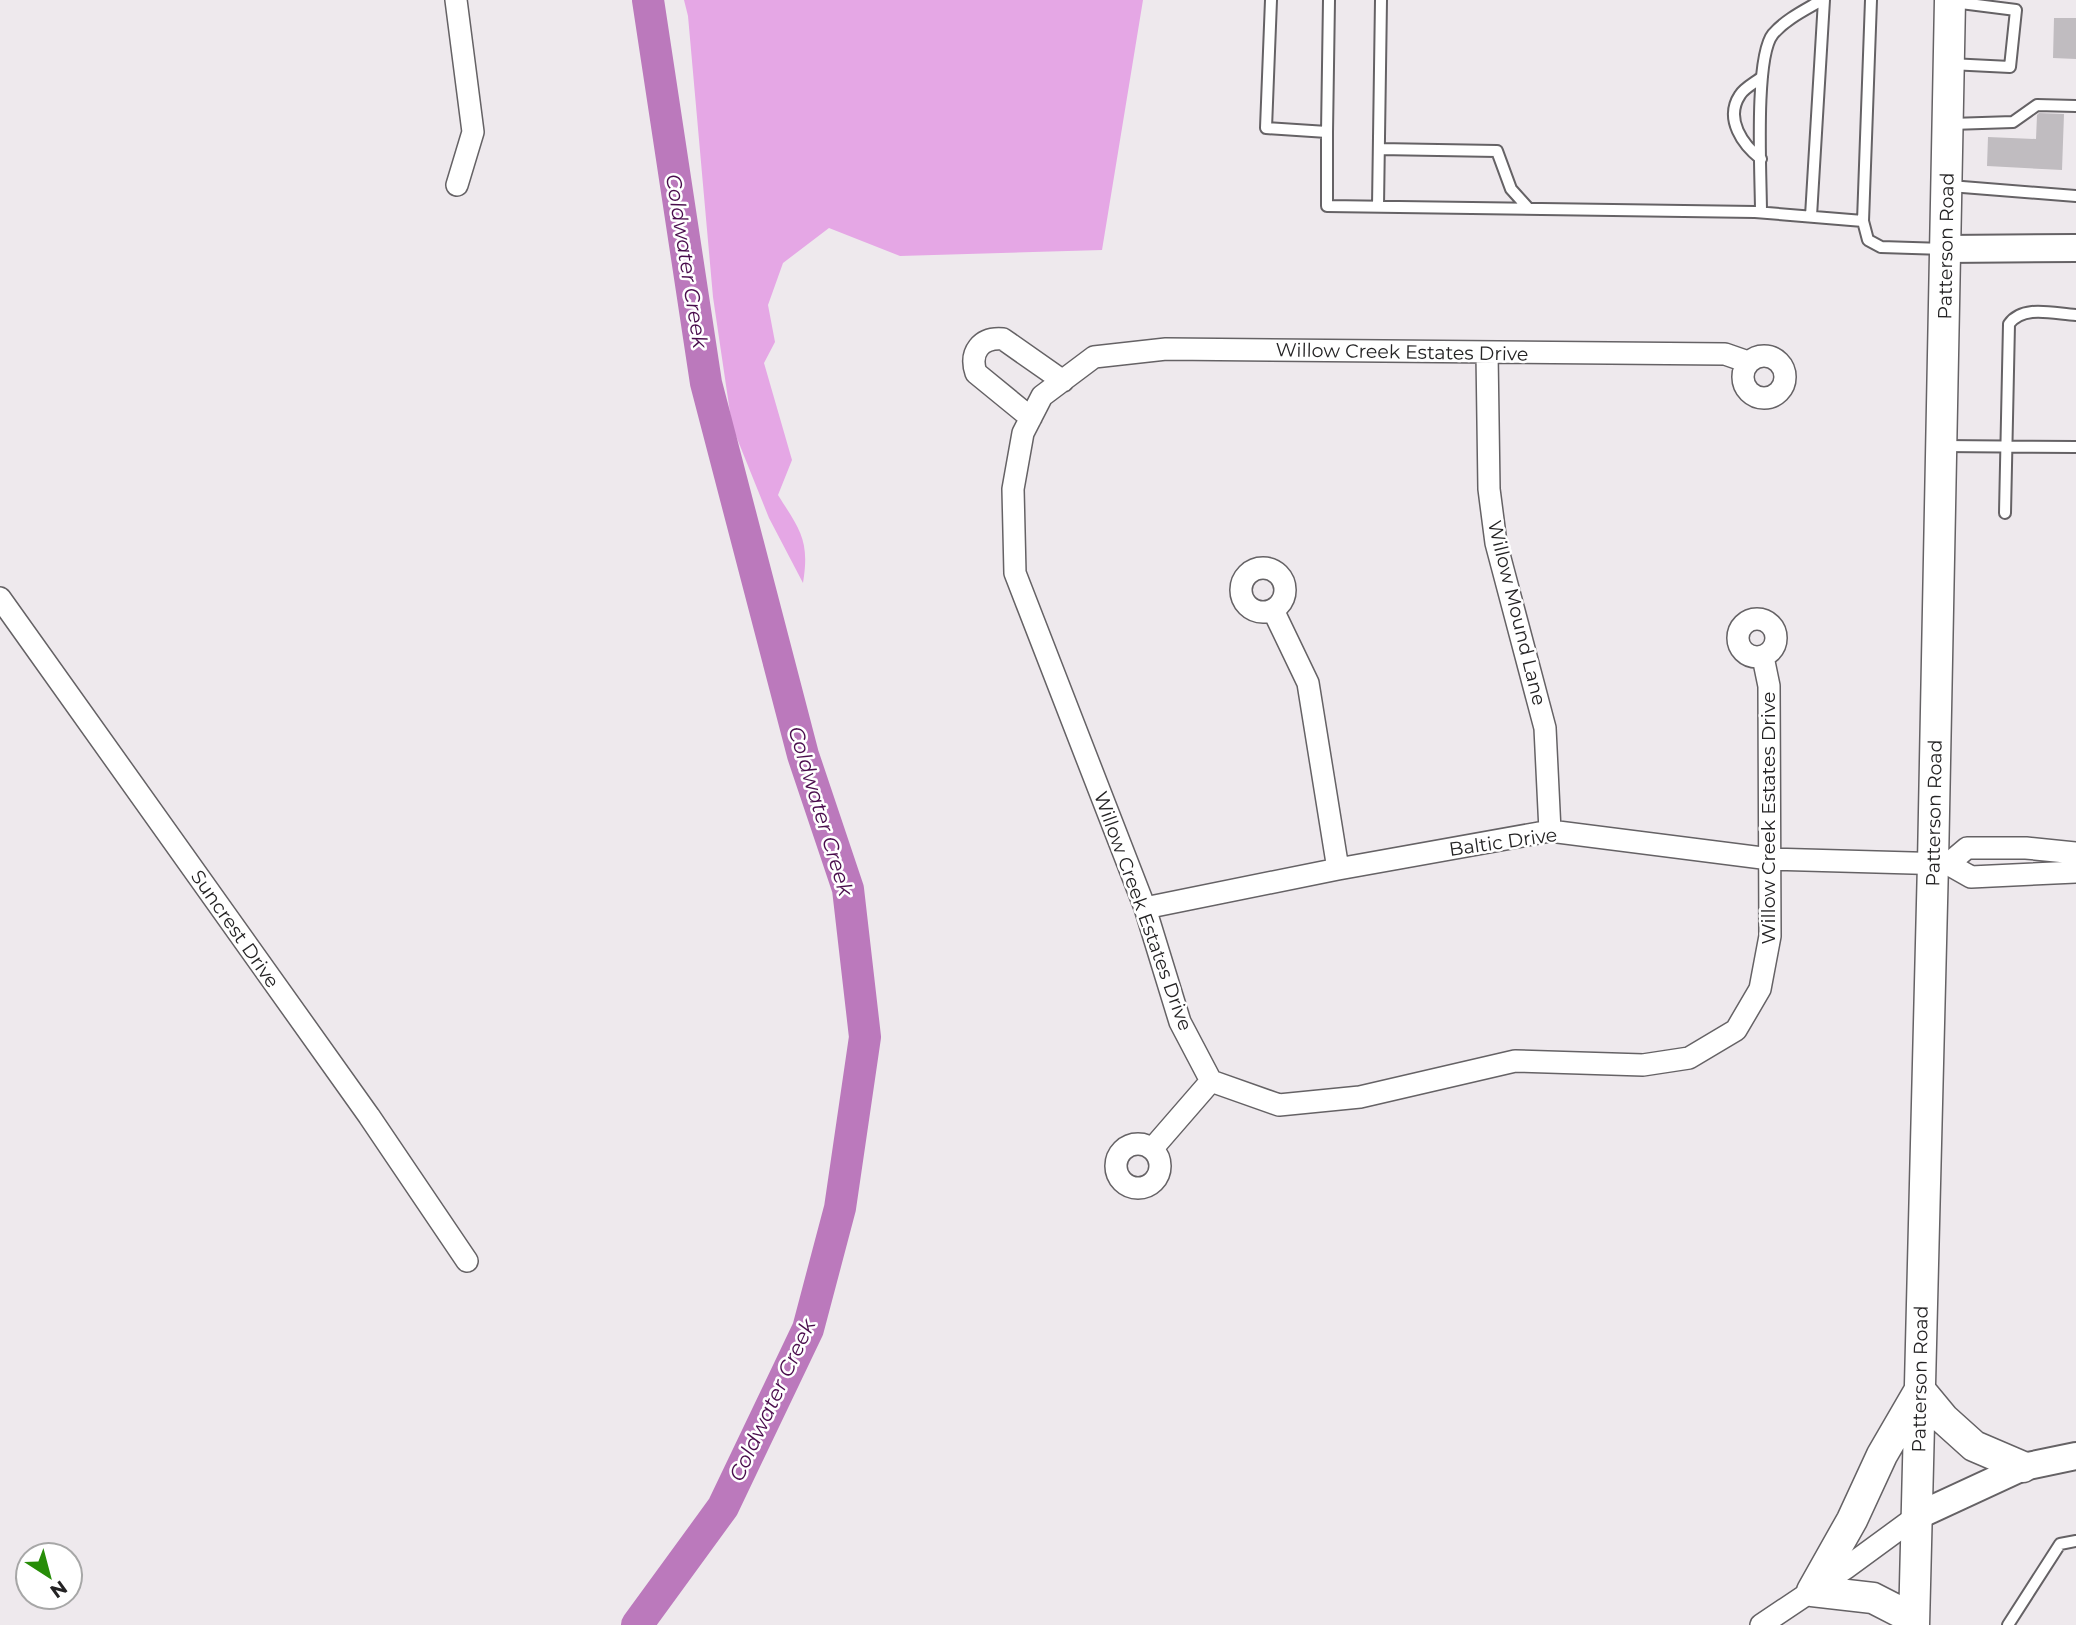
<svg xmlns="http://www.w3.org/2000/svg" width="2076" height="1625" viewBox="0 0 2076 1625" font-family="Montserrat,sans-serif">
<style>
.green{fill:#e5a7e5}
.lines{fill:none;stroke-linecap:round;stroke-linejoin:round}
.river{stroke:#bb79bc;stroke-width:32}
.building{fill:#c0bcc0}
.service-casing{stroke:#656265;stroke-width:14}
.minor-casing{stroke:#656265;stroke-width:24}
.tertiary-casing{stroke:#656265;stroke-width:30}
.secondary-casing{stroke:#656265;stroke-width:33}
.service{stroke:#fff;stroke-width:10}
.minor{stroke:#fff;stroke-width:21}
.tertiary{stroke:#fff;stroke-width:26}
.secondary{stroke:#fff;stroke-width:30}
.labels{text-anchor:middle;dominant-baseline:central;stroke-width:5;stroke-linejoin:round;paint-order:stroke}
.street-label{font-size:19px;fill:#242324;stroke:#fff}
.water-label{font-size:21px;font-style:italic;fill:#490c4c;stroke:#fff}
</style>
<rect width="100%" height="100%" fill="#eee9ed"/>
<path class="green" d="M684 0H1143L1102 250 900 256 829 228 783 263 768 305 775 342 764 363 792 460 778 495C800 530 810 540 803 583L769 518 732 426 713 297 688 16Z"/>
<g class="lines">
<path class="river" d="M637 1625 723 1507 808 1329 840 1208 865 1037 848 889 803 755 706 383 648 0"/>
</g>
<path class="building" d="M2054 18H2076V59L2053 58Z
M2039 113 2064 114 2062 170 1987 166 1988 137 2036 139 2037 115Z"/>
<g class="lines">
<defs>
<path id="service" d="M1271 0 1266 128 1327 132V206L1755 212 1863 221 1868 240 1881 247 1944 249
M1950 64 2010 67 2016 10 1953 2
M1951 124 2013 122 2037 105 2076 106
M1327 132 1329 0
M1379 149 1497 151 1511 189 1529 209
M1761 159C1743 145 1724 119 1740 95 1744 88 1756 82 1762 77
M1950 186 2076 196
M1378 206 1381 0
M1761 212C1761 178 1754 57 1773 34 1786 19 1805 10 1822 0
M1811 216 1824 0
M1863 221 1871 0
M1942 446 2076 447
M2005 513 2009 324C2023 304 2055 314 2076 315
M2008 1625 2060 1544 2076 1541"/>
<path id="minor" d="M456 0 473 132 457 185
M1487 353 1489 489 1496 543 1545 728 1550 831
M1743 377a21 21 0 1 1 42 0a21 21 0 1 1-42 0Z
M1748 362 1725 354 1166 349 1094 357 1042 396 1023 433 1013 489 1015 573 1145 908 1180 1022 1211 1081 1279 1105 1360 1097 1515 1061 1643 1065 1689 1058 1736 1030 1760 989 1770 936 1769 686 1763 657
M1031 418 976 373C969 352 981 337 1003 339L1063 381
M1241 590a22 22 0 1 1 44 0a22 22 0 1 1-44 0Z
M0 598 369 1116 467 1261
M1273 610 1308 683 1338 869
M1738 638a19 19 0 1 1 38 0a19 19 0 1 1-38 0Z
M1948 864 1967 848H2026L2076 853
M1145 908 1338 869 1550 831 1770 859 1948 864 1971 877 2076 872
M1116 1166a22 22 0 1 1 44 0a22 22 0 1 1-44 0Z
M1152 1149 1211 1081
M1761 1625 1846 1568 1917 1516"/>
<path id="tertiary" d="M1946 249 2076 248
M1917 1516 2023 1467 2076 1456"/>
<path id="secondary" d="M1920 1390 1944 1419 1974 1446 2023 1467
M1914 1619 1873 1598 1812 1591 1852 1520 1882 1455 1918 1393
M1914 1625 1933 863 1950 0"/>
</defs>
<use href="#service" class="service-casing"/>
<use href="#minor" class="minor-casing"/>
<use href="#tertiary" class="tertiary-casing"/>
<use href="#secondary" class="secondary-casing"/>
<use href="#service" class="service"/>
<use href="#minor" class="minor"/>
<use href="#tertiary" class="tertiary"/>
<use href="#secondary" class="secondary"/>
</g>
<g class="labels">
<g class="street-label">
<text transform="translate(1946 246) rotate(-89)">Patterson Road</text>
<text transform="translate(1402 352) rotate(1)">Willow Creek Estates Drive</text>
<text transform="translate(1517 613) rotate(76)">Willow Mound Lane</text>
<text transform="translate(1934 813) rotate(-89)">Patterson Road</text>
<text transform="translate(1768 818) rotate(-90)">Willow Creek Estates Drive</text>
<text transform="translate(1503 842) rotate(-8)">Baltic Drive</text>
<text transform="translate(1143 911) rotate(70)">Willow Creek Estates Drive</text>
<text transform="translate(235 929) rotate(55)">Suncrest Drive</text>
<text transform="translate(1920 1379) rotate(-89)">Patterson Road</text>
</g>
<g class="water-label">
<text transform="translate(687 261) rotate(81)">Coldwater Creek</text>
<text transform="translate(821 811) rotate(73)">Coldwater Creek</text>
<text transform="translate(772 1400) rotate(-65)">Coldwater Creek</text>
</g>
</g>
<g transform="translate(49 1576) rotate(144)"><circle r="33" fill="#ffffff" stroke="#a7a7a7" stroke-width="2"/>
<path d="M0-5L12 26L0 18L-12 26Z" fill="#278d08"/>
<text y="-10" font-size="19" font-weight="bold" text-anchor="middle" fill="#242324">N</text>
</g>
</svg>
